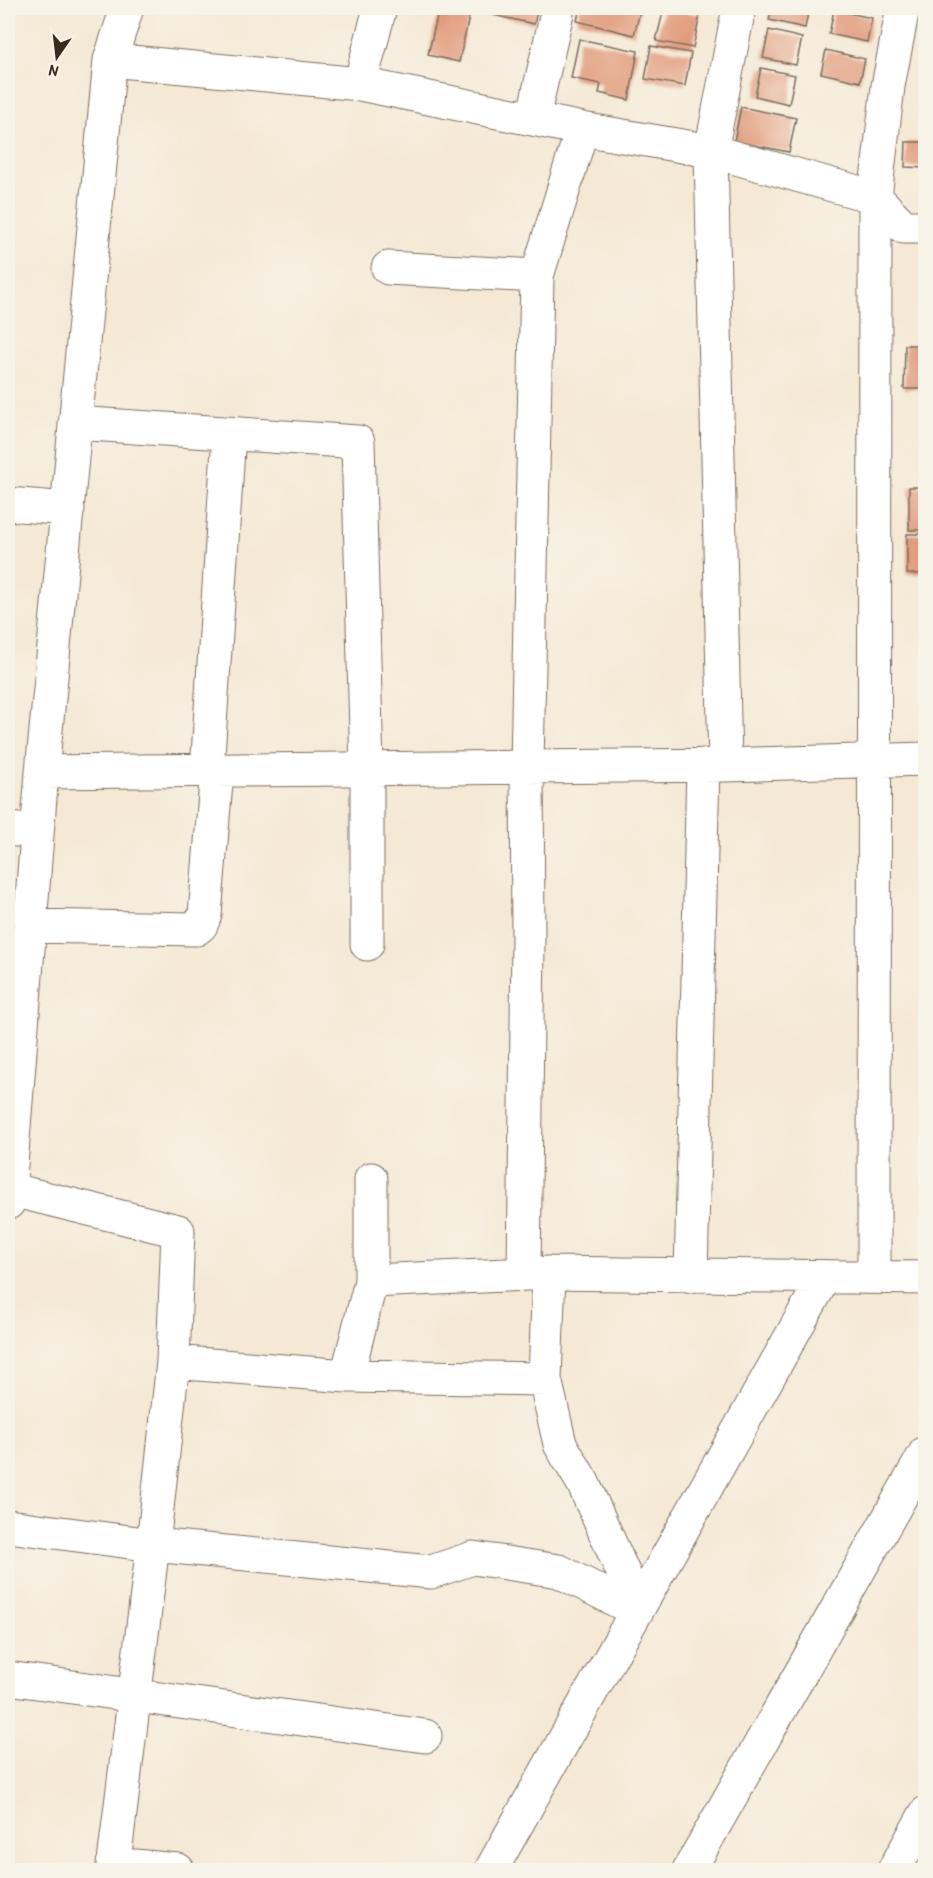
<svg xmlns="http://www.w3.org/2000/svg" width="933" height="1878" viewBox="0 0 933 1878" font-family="'Patrick Hand',sans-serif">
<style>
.building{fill:#e29c7e}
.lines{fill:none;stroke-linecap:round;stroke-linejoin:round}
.minor-casing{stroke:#7c6d5e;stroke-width:35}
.minor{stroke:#fff;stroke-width:33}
</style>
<rect width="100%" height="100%" fill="#f7f3e8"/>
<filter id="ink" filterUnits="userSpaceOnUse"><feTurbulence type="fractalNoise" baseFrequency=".0167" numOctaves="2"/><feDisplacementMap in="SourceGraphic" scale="12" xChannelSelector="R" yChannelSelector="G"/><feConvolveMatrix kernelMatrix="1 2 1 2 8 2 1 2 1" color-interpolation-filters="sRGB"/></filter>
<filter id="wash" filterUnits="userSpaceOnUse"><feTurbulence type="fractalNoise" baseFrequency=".008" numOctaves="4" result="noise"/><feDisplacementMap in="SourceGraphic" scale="24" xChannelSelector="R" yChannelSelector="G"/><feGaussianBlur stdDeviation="1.35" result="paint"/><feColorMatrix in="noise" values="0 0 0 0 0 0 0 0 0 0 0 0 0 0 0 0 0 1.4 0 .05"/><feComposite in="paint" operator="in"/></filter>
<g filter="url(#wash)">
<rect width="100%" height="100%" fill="#f5e9d5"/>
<g id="blocks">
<path class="building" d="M439 8H471L459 62 428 55Z
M475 8H538L534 24 474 11Z
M580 8H641L634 35 577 21Z
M664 8 700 15 693 48 656 41Z
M772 8H809L805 28 769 20Z
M834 10 872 18 867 42 829 34Z
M769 30 802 38 796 65 763 58Z
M579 39 638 51 629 100 599 93 601 84 571 78Z
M651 46 691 53 685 86 645 79Z
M826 50 865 59 860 82 821 73Z
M761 68 795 75 789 104 755 96Z
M741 107 796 118 789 152 734 141Z
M906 142H926V168L905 167Z
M905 345H926V389H904Z
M909 487H926V530H909Z
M907 534H926V574H907Z"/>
</g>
</g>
<g filter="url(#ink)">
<use href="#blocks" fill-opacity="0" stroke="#7c6d5e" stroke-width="1.5"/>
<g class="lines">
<defs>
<path id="minor" d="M110 60 360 84 582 129 711 151 875 197 904 227H926
M360 84 380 8
M533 118 558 8
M388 268 537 276
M75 423 358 442 367 769V944
M8 504 68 509
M725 765 711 151 739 8
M207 771 229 434
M42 772 725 765 926 759
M8 829 37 832
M30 926 196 929 201 925 205 915 217 770
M371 1179V1281
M8 1189 178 1231 173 1362
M8 1203 42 772 110 60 127 8
M549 1273 545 1379 560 1444 583 1483 626 1579 617 1600
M524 1274 528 939 527 766 537 276 582 129
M691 1276 703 765
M874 1276 875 197 888 86 903 8
M347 1376 545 1379
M8 1526 153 1545 431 1572 473 1558 559 1571 637 1611
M8 1678 425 1736
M113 1864 178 1870
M113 1870 153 1545 173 1362 347 1376 371 1281 549 1273 926 1278
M491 1870 824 1278
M689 1870 926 1452
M894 1870 926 1813"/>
</defs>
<use href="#minor" class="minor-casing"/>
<use href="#minor" class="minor"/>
</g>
</g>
<rect width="933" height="1878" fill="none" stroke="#f7f3e8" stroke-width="30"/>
<g transform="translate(57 57) rotate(194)" stroke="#f7f3e8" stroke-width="4.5" paint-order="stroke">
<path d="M0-4.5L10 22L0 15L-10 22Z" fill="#3b2a1e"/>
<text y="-9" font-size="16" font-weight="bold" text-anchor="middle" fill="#3b2a1e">N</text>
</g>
</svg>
